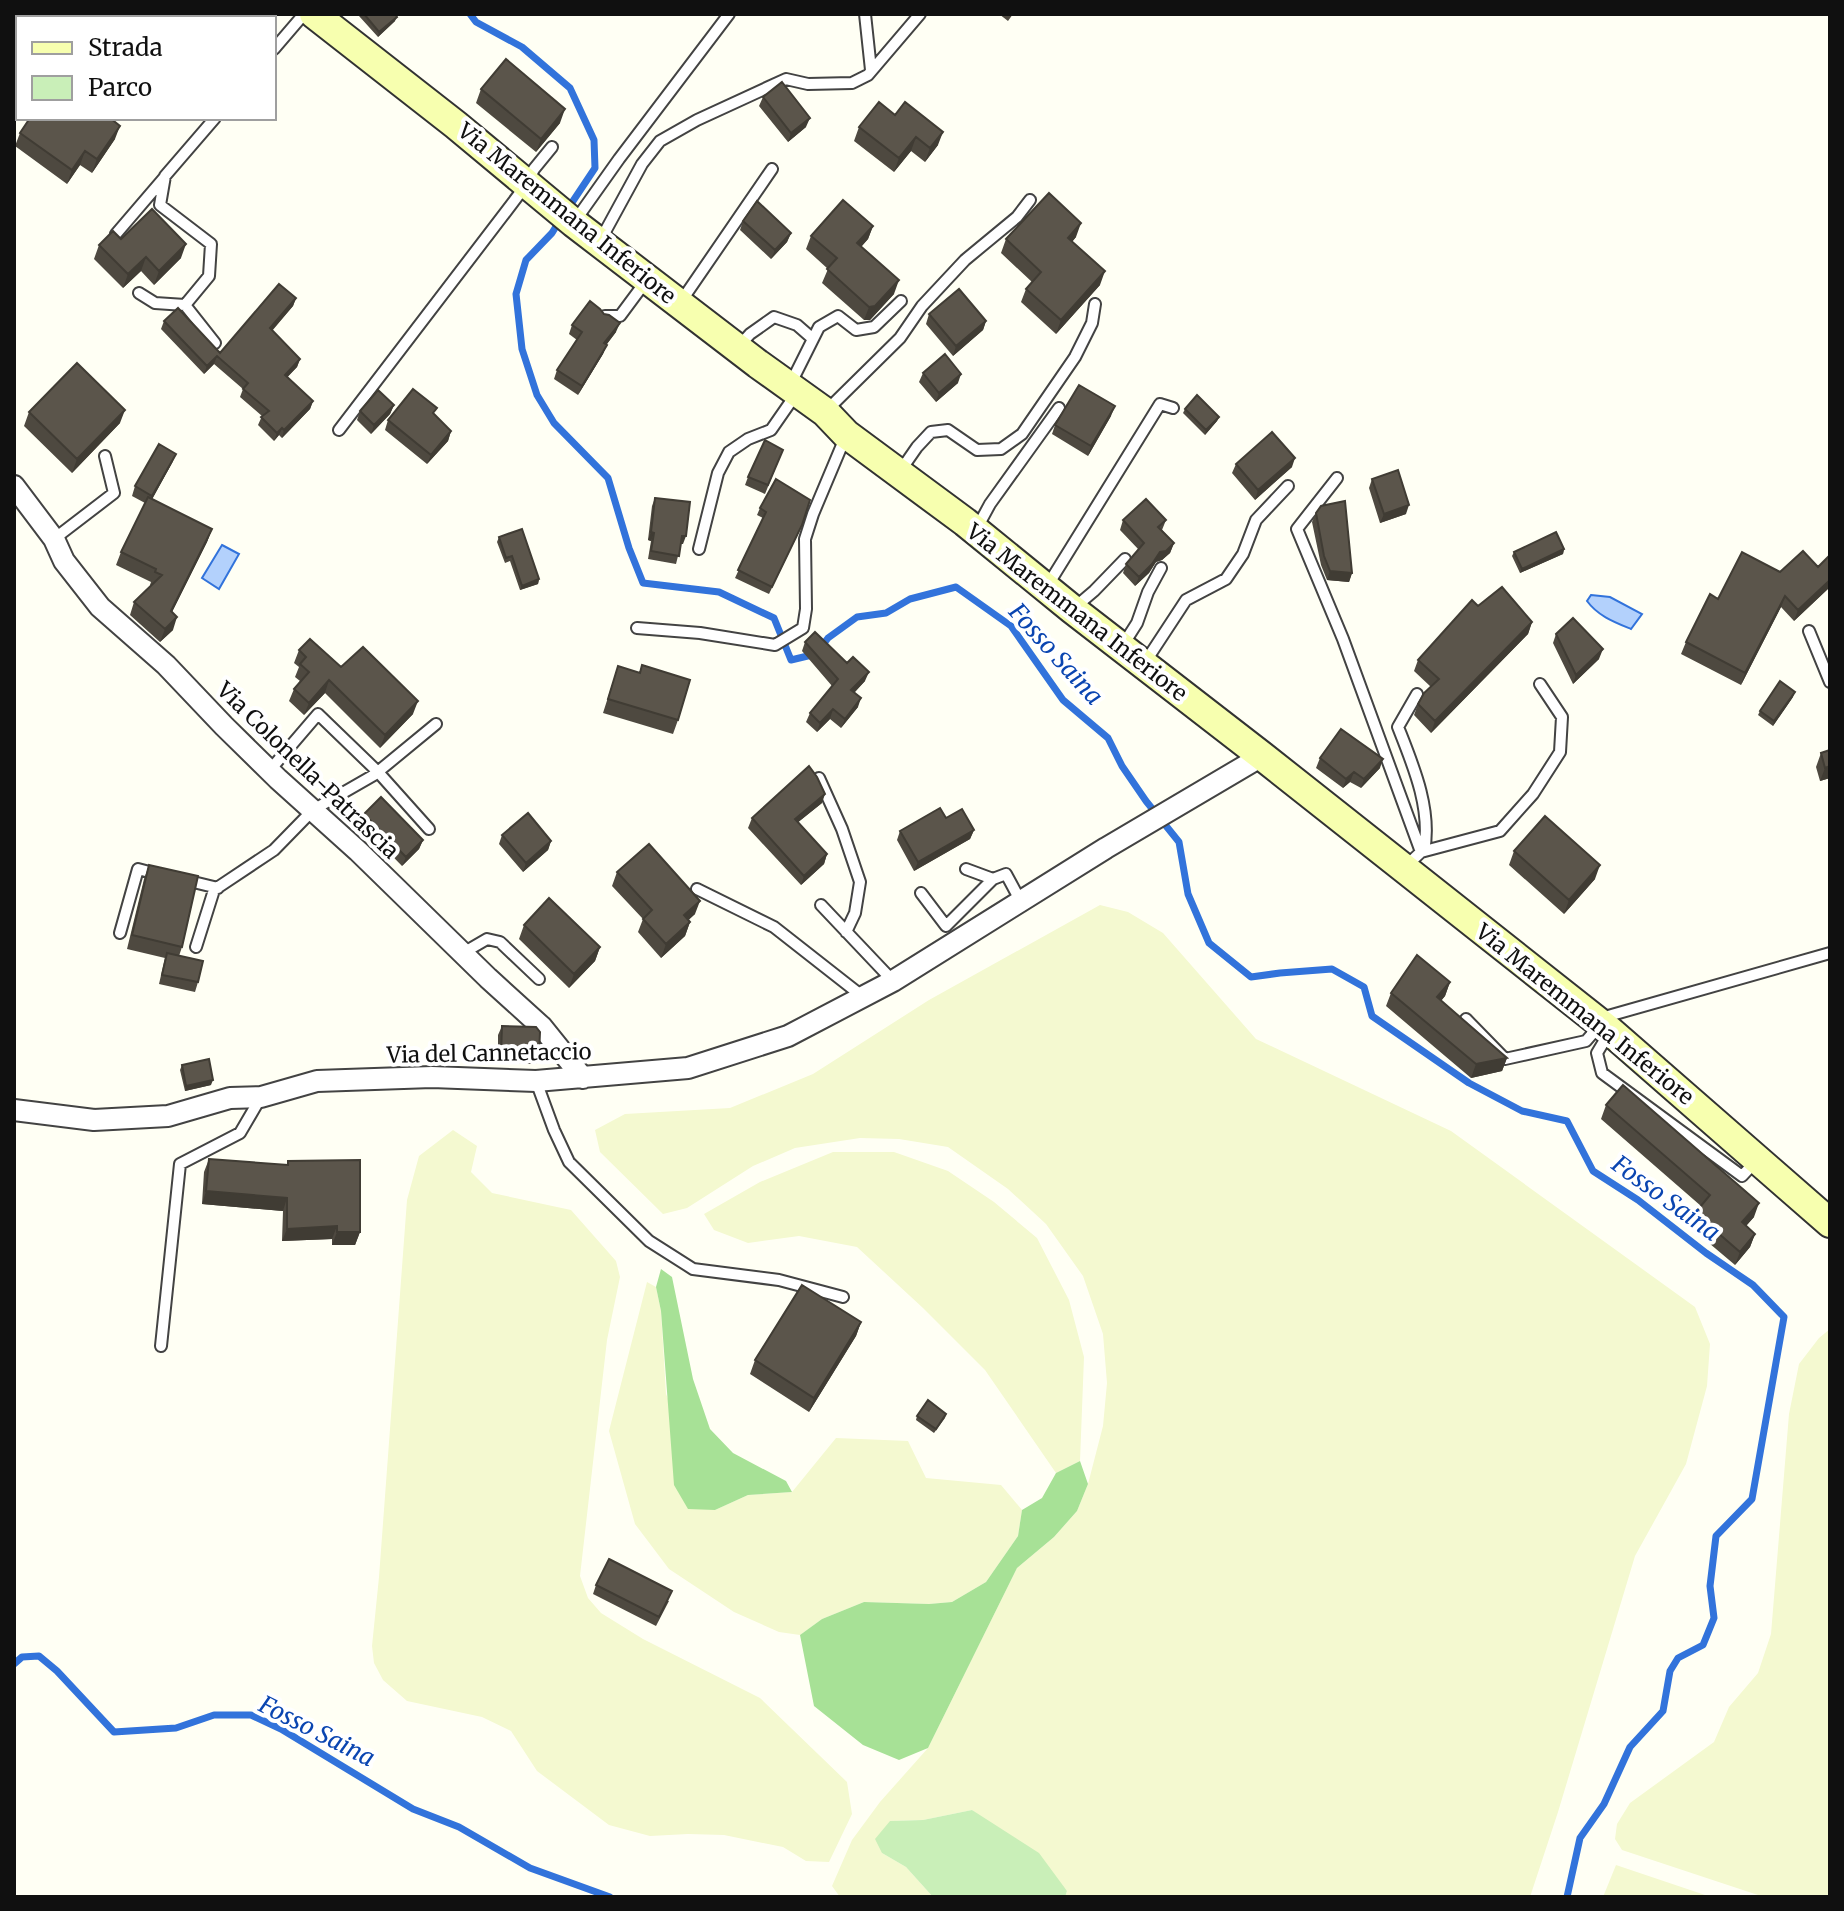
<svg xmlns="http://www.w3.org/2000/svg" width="1844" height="1911" viewBox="0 0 1844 1911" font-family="Merriweather,serif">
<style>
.farmland{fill:#f4f9d0}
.green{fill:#c9efb8}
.forest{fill:#a7e196}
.water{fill:#b3d1fc;stroke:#3273db;stroke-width:2}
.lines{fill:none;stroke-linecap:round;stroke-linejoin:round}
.stream{stroke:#3273db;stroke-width:7}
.service-casing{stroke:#434343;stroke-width:14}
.minor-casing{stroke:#434343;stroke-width:24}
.secondary-casing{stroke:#323232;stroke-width:32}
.service{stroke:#fff;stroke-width:10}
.minor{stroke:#fff;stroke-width:20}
.secondary{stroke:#f7ffaf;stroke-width:28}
.wall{fill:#4e4940}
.shaded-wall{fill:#403c34}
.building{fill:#5b554b;stroke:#403c34;stroke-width:2}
.labels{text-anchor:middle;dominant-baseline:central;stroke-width:8;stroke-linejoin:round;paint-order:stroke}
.street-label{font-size:22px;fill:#101010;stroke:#fff}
.water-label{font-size:24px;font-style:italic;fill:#0a45b1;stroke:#fff}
</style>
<rect width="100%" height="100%" fill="#fffff4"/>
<path class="farmland" d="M1100 905 1128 912 1163 933 1256 1039 1451 1131 1695 1307 1710 1344 1707 1386 1686 1464 1635 1556 1558 1812 1530 1897H1065L1067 1891 972 1810 923 1820 890 1821 882 1853 906 1867 933 1897H840L832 1886 852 1840 880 1802 928 1748 1017 1568 1054 1537 1077 1511 1088 1484 1103 1426 1107 1383 1103 1334 1083 1276 1046 1224 1008 1189 948 1147 899 1139 860 1138 795 1148 753 1166 687 1208 663 1214 600 1152 595 1130 625 1114 730 1108 813 1074 929 1000Z
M453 1130 477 1146 471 1172 492 1193 571 1210 616 1261 620 1277 607 1340 580 1576 588 1598 601 1613 643 1639 760 1698 847 1782 852 1814 829 1862 806 1861 783 1847 724 1835 688 1834 650 1836 609 1825 537 1771 511 1731 482 1717 407 1701 383 1680 374 1663 372 1646 379 1577 407 1200 419 1156Z
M833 1152H894L948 1171 994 1202 1037 1238 1069 1300 1084 1357 1080 1461 1056 1473 985 1370 923 1308 857 1247 799 1236 748 1243 714 1230 704 1214 760 1182Z
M647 1282 656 1287 661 1311 666 1394 715 1510 748 1495 792 1492 836 1438 908 1441 926 1478 1001 1485 1022 1510 1018 1536 986 1582 952 1602 929 1604 864 1602 822 1619 800 1635 779 1632 734 1612 669 1569 635 1524 609 1431Z
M1830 1329V1897H1764L1622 1850 1615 1839 1617 1824 1630 1803 1714 1742 1729 1707 1758 1673 1771 1634 1789 1414 1799 1364 1819 1338Z
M1616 1865 1711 1897H1603Z"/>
<path class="green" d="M972 1810 1039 1853 1067 1891 1065 1897H933L906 1867 882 1853 875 1839 890 1821 923 1820Z"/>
<path class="forest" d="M661 1269 672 1277 693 1379 710 1429 733 1453 786 1481 792 1492 748 1495 715 1510 688 1509 674 1485 661 1311 656 1287Z
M1080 1461 1088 1484 1077 1511 1054 1537 1017 1568 928 1748 899 1760 863 1745 814 1706 800 1635 822 1619 864 1602 929 1604 952 1602 986 1582 1018 1536 1022 1510 1042 1498 1056 1473Z"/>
<path class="water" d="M222 545 239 554 219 589 202 578Z
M1591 595 1610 597 1642 614 1631 629C1614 622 1598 616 1587 601Z"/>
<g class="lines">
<path class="stream" d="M470 14 476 22 522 47 570 88 594 140 595 168 567 210
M560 220 552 233 526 260 516 294 522 349 537 395 554 423 608 478 629 548 643 583 719 592 774 618 791 660 816 654 828 638 857 617 886 613 910 599 956 587 1011 626 1063 700 1108 738 1122 766 1146 801 1179 842 1188 894 1209 943 1251 977 1280 973 1332 969 1364 987 1372 1016 1469 1083 1522 1111 1567 1121 1593 1171 1638 1200 1706 1253 1753 1285 1784 1317 1752 1499 1716 1536 1710 1586 1714 1618 1703 1645 1678 1658 1670 1671 1663 1711 1630 1747 1604 1804 1580 1838 1567 1897
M14 1664 22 1657 39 1656 57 1671 114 1732 176 1728 214 1715H251L281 1729 413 1809 459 1827 530 1868 610 1897"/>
<defs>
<path id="service" d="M865 14 871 70
M134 18 143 14
M274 49 304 14
M18 97 15 102 18 106
M215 118 165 176 160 205 211 244 209 276 185 305 215 343
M575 221 619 159 729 14
M116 234 164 178
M600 241 642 164 660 141 697 120 786 79 808 84 852 83 868 75 920 14
M139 293 155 303 185 305
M680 303 772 169
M605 316H620L646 281
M740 345 750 334 774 317 797 325 813 339
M790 385 819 327 838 316 856 330 874 327 901 301
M827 410 900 338 922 306 965 260 1017 217 1030 200
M339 430 511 205 526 185 534 169 552 147
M901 470 917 447 931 432 948 430 977 450 1001 449 1022 434 1075 357 1092 323 1095 304
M1337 478 1297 529 1343 639 1421 852
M977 528 990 504 1059 408
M54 539 114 493 105 456
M699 549 718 473 729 452 748 439 771 430 796 394
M1046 588 1160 404 1173 408
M1074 608 1094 591 1125 559
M637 628 700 633 775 645 803 628 806 609 805 539 813 514 845 438
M1809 631 1830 682
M1123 645 1137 623 1148 592 1161 568
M1144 664 1186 600 1226 579 1243 554 1256 520 1288 486
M1417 694 1398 727C1413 765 1432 809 1424 851
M270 770 318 714 378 772 429 829
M819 778 842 829 860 882 855 913 846 932
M1405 867 1421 852 1500 831 1533 794 1560 752 1562 717 1540 684
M966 869 993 879 1006 874 1021 902
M185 880 218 888
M697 889 774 927 862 996
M921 893 946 926 993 879
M821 905 893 981
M120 933 138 869 157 874
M196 947 214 890 274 850 313 810 374 775 436 724
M463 953 487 939 500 942 539 979
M1601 1018 1830 953
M1466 1019 1505 1059 1586 1041 1599 1026
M1609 1033 1597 1053 1602 1073 1742 1176 1757 1160
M536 1081 554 1130 569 1162 649 1241 693 1269 779 1280 843 1297
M161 1346 180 1164 240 1133 261 1097"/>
<path id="minor" d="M14 486 54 539 64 561 100 607 166 665 224 726 278 779 358 851 488 978 542 1027 583 1078
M14 1110 94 1120 168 1116 230 1098 261 1097 317 1081 432 1077 536 1081 688 1068 788 1036 893 981 1106 848 1262 756"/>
<path id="secondary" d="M314 14 456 125 574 223 758 364 825 412 846 434 965 522 1072 609 1262 756 1610 1031 1830 1223"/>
</defs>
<use href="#service" class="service-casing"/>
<use href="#minor" class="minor-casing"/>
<use href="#secondary" class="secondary-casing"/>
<use href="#service" class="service"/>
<use href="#minor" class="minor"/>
<use href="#secondary" class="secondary"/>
</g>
<path class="wall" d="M360 14H395V21L378 37 359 16Z
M999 14H1013L1008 21Z
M481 89 560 123 536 152 476 103Z
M763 97 806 127 788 142 759 106Z
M895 115 938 145 925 162 911 151 894 172 854 141 859 127Z
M20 133 115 139 92 173 80 165 67 184 15 146Z
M743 221 791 233 787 242 771 259 740 230Z
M873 226 868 239 861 247 894 294 870 320H864L822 283 828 269 806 249 811 236Z
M1076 237 1072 242 1100 285 1056 334 1021 302 1026 289 1032 282 1001 253 1006 239Z
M121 239 181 258 154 285 141 271 123 288 94 259 99 245Z
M296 298 293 306 272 331 300 359 297 367 287 377 313 401 310 409 282 438 279 435 274 441 258 425 262 416 240 397 243 389 214 364 204 374 161 329 164 321 220 353Z
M929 314 986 321 983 330 953 356 926 324Z
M572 325 616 332 606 345 603 354 578 395 554 379 557 370 577 340 569 334Z
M923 373 958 383 936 402 919 382Z
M394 405 390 414 371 434 357 420 360 411Z
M1185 409 1219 417 1217 421 1205 435 1183 413Z
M29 412 120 423 72 473 24 426Z
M435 415 451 431 448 441 427 464 385 430 388 420Z
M1111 416 1088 456 1052 434 1055 425Z
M783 450 765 494 745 485 748 477Z
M176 454 172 463 152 499 212 529 207 542 172 612 173 630 160 642 130 615 134 602 151 586 150 585 151 582 116 565 121 552 145 503 132 496 135 486Z
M1236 464 1292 467 1255 500 1232 473Z
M1372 479 1406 514 1380 523 1369 488Z
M655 498 683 544H681L676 564 648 559 651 541 648 540 652 506Z
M760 508 799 532 769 594 735 578 763 518 757 515Z
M1316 513 1352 573 1349 582 1327 580 1321 565 1312 522Z
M1123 520H1166L1162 530 1174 543 1170 553 1162 560 1156 562 1149 573 1135 586 1123 573 1126 564 1139 550 1120 530Z
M499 537 539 579 538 584 520 590 510 561 505 563 497 542Z
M1564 549 1563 554 1520 573 1512 556 1514 552Z
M1830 555V587L1794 621 1781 607 1741 685 1681 654 1686 642 1718 599 1780 572 1818 567Z
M1478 606 1532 622 1528 634 1431 733 1414 715 1418 704 1431 687 1414 671 1418 660Z
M1556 634 1599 659 1573 684 1553 643Z
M805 642 865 681 855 692 858 707 841 728 830 719 817 732 806 722 810 713 832 686 802 651Z
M299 650 341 667 413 714 380 748 325 693 304 715 289 701 294 689 300 681 295 677 299 667 294 663Z
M618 666 678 720 673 734 603 713Z
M1793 697 1773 726 1758 715 1760 711Z
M1830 750V778L1820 781 1816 767 1821 753Z
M1320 758 1380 768 1361 788 1350 782 1343 788 1316 768Z
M822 803 798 822 827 854 824 864 801 885 748 828 752 818Z
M364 814 423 840 419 849 402 866 360 823Z
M946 818 974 830 970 839 914 871 897 840 900 831Z
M502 835 551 841 548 850 523 872 499 844Z
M1514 851 1595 879 1564 914 1509 865Z
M149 865 182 947 179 956 198 982 195 992 159 984 165 958 127 949 144 879Z
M617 872 695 914 688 920 690 922 685 936 661 958 638 932 643 919 612 886Z
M524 925 600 947 595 961 569 988 519 939Z
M1450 982 1445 996 1441 1001 1507 1058 1502 1071 1471 1078 1386 1006 1391 993Z
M502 1026 539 1055 536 1064 498 1063V1035Z
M182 1065 211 1085 185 1091 180 1070Z
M1606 1105 1754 1217 1746 1226 1755 1234 1750 1247 1735 1265 1690 1227 1695 1213 1701 1206 1601 1119Z
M209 1159 287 1165 288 1161 360 1232 355 1245H332V1239L282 1241 283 1211 202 1204 204 1172Z
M861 1322 856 1336 809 1412 750 1374 755 1360Z
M946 1414 945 1418 934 1433 916 1420 917 1416Z
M596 1585 669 1601 656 1626 593 1594Z"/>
<path class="shaded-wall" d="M397 17 395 21 378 37 379 32Z
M565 109 560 123 536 152 541 139Z
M810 118 806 127 788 142 791 133Z
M120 126 115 139 92 173 97 159Z
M943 132 938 145 925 162 930 148Z
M916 137 911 151 894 172 899 158Z
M85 151 80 165 67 184 72 170Z
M1081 223 1076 237 1063 252 1068 238Z
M873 226 868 239 852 257 857 243Z
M791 233 787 242 771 259 775 250Z
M186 244 181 258 154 285 159 271Z
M146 257 141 271 123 288 128 274Z
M1105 271 1100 285 1056 334 1061 320Z
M899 280 894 294 870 320H864L869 307Z
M296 298 293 306 267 336 270 328Z
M986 321 983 330 953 356 956 346Z
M620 323 616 332 601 352 604 343Z
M607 345 603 354 578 395 582 386Z
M217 356 214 364 204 374 207 366Z
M300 359 297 367 282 383 285 375Z
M961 374 958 383 936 402 939 393Z
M313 401 310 409 282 438 284 430Z
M394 405 390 414 371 434 374 425Z
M1115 406 1111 416 1088 456 1091 446Z
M125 410 120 423 72 473 77 459Z
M1219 417 1217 421 1205 435 1206 430Z
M282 428 279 435 274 441 277 433Z
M451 431 448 441 427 464 431 455Z
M176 454 172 463 149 505 152 496Z
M1295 458 1292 467 1255 500 1258 490Z
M1409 505 1406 514 1380 523 1384 514Z
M212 529 207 542 166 624 171 611Z
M651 532 654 533 651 541 648 540Z
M682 536H686L683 544H679Z
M1174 543 1170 553 1162 560 1156 562 1149 573 1135 586 1139 577 1160 552Z
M1564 549 1563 554 1520 573 1522 569Z
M1330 571 1352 573 1349 582 1327 580Z
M539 579 538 584 520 590 522 586Z
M1830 580V587L1794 621 1798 610Z
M1785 596 1781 607 1741 685 1745 673Z
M177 617 173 630 160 642 165 629Z
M1532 622 1528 634 1431 733 1435 721Z
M1603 649 1599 659 1573 684 1576 675Z
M869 672 865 681 848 699 851 690Z
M329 680 325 693 304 715 309 703Z
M1795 692 1793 697 1773 726 1774 721Z
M861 698 858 707 841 728 845 719Z
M418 701 413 714 380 748 385 735Z
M833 709 830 719 817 732 820 723Z
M1383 759 1380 768 1361 788 1364 779Z
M1830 766V778L1820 781 1825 768Z
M1354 772 1350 782 1343 788 1346 779Z
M825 794 822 803 791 828 795 819Z
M974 830 970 839 914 871 918 862Z
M423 840 419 849 402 866 406 857Z
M551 841 548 850 523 872 526 863Z
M827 854 824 864 801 885 804 876Z
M1600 865 1595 879 1564 914 1569 900Z
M700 901 695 914 679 929 684 915Z
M690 922 685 936 661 958 666 944Z
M600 947 595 961 569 988 574 974Z
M1450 982 1445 996 1432 1011 1437 997Z
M501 1054 539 1055 536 1064 498 1063Z
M1507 1058 1502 1071 1471 1078 1476 1064Z
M213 1080 211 1085 185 1091 186 1086Z
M206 1191 287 1198 283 1211 202 1204Z
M1759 1203 1754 1217 1737 1236 1742 1222Z
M337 1226 332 1239 282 1241 287 1229Z
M337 1232H360L355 1245H332Z
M1755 1234 1750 1247 1735 1265 1740 1252Z
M861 1322 856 1336 809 1412 814 1398Z"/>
<path class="building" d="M364 14H395L397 17 379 32Z
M506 59 565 109 541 139 481 89Z
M782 82 810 118 791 133 763 97Z
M879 102 895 115 905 102 943 132 930 148 916 137 899 158 859 127Z
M30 118H110L120 126 97 159 85 151 72 170 20 133Z
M1049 193 1081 223 1068 238 1105 271 1061 320 1026 289 1041 272 1006 239Z
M843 200 873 226 857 243 899 280 875 306 869 307 827 269 837 258 811 236Z
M757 201 791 233 775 250 743 221Z
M152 209 186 244 159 271 146 257 128 274 99 245 113 231 121 239Z
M279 284 296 298 270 328 300 359 285 375 313 401 284 430 282 428 277 433 261 417 269 411 243 389 248 383 217 356 207 366 164 321 178 308 220 353Z
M959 289 986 321 956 346 929 314Z
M590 301 600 309 604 314 609 315 620 323 604 343 607 345 582 386 557 370 582 332 572 325Z
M945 354 961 374 939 393 923 373Z
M77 363 125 410 77 459 29 412Z
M1079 385 1115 406 1091 446 1055 425Z
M413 389 437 408 433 413 451 431 431 455 388 420Z
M378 390 394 405 374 425 360 411Z
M1197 395 1219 417 1206 430 1185 409Z
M1272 432 1295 458 1258 490 1236 464Z
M765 440 783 450 768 485 748 477Z
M159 444 176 454 152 496 135 486Z
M1398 470 1409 505 1384 514 1372 479Z
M776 479 810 500 802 525 772 587 738 570 766 512 760 508Z
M148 497 212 529 171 611 177 617 165 629 134 602 162 575 155 572 156 569 121 552Z
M655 498 690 502 686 536H682L679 556 651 551 654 533 651 532Z
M1146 499 1166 520 1158 527 1174 543 1166 551 1160 552 1152 564 1139 577 1126 564 1144 543 1123 520Z
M1345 501 1352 573 1330 571 1324 556 1316 513 1321 506Z
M522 529 539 579 522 586 512 556 506 558 499 537Z
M1556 532 1564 549 1522 569 1514 552Z
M1803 551 1818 567 1830 555V580L1798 610 1785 596 1745 673 1686 642 1710 594 1718 599 1742 552 1780 572Z
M1502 587 1532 622 1435 721 1418 704 1424 693 1439 679 1418 660 1472 600 1478 606Z
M1573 618 1603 649 1576 675 1556 634Z
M815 632 847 663 853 657 869 672 851 690 861 698 845 719 833 709 820 723 810 713 838 679 805 642Z
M310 639 341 667 363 647 418 701 385 735 329 680 309 703 294 689 309 672 300 664 306 657 299 650Z
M642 665 690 680 678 720 608 699 618 666 640 673Z
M1780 681 1795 692 1774 721 1760 711Z
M1341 729 1383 759 1364 779 1354 772 1346 779 1320 758Z
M1830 750V766L1825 768 1821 753Z
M809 766 817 777 825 794 795 819 827 854 804 876 752 818Z
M381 797 423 840 406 857 364 814Z
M940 808 946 818 962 809 974 830 918 862 900 831Z
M528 813 551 841 526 863 502 835Z
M1545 816 1600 865 1569 900 1514 851Z
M649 844 700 901 684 915 690 922 666 944 643 919 652 910 617 872Z
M149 865 198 876 182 947 132 935Z
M549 898 600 947 574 974 524 925Z
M167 953 203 961 198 982 162 975Z
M1417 955 1450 982 1437 997 1507 1058 1476 1064 1391 993Z
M502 1026 536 1027 540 1032 539 1055 501 1054Z
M209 1059 213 1080 186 1086 182 1065Z
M1623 1085 1759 1203 1742 1222 1755 1234 1740 1252 1695 1213 1710 1195 1606 1105Z
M209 1159 288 1165V1161L360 1160V1232H337V1226L287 1229V1198L206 1191Z
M802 1285 861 1322 814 1398 755 1360Z
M928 1400 946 1414 936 1429 917 1416Z
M609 1559 672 1591 659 1617 596 1585Z"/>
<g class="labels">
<g class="street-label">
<text transform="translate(567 213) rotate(39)">Via Maremmana Inferiore</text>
<text transform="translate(1077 612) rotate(38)">Via Maremmana Inferiore</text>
<text transform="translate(308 770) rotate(44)">Via Colonella-Patrascia</text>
<text transform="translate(1585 1014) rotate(39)">Via Maremmana Inferiore</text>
<text transform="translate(489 1053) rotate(-1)">Via del Cannetaccio</text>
</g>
<g class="water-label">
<text transform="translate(1056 654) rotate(48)">Fosso Saina</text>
<text transform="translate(1666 1198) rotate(36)">Fosso Saina</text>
<text transform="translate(317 1731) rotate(27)">Fosso Saina</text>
</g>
</g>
<rect width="1844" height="1911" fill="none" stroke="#101010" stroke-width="32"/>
<rect x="16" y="16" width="260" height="104" fill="#ffffff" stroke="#9f9f9f" stroke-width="2"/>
<rect x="32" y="42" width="40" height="12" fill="#f7ffaf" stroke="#9f9f9f" stroke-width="2"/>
<text x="88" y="56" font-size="24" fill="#101010">Strada</text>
<rect x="32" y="76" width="40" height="24" fill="#c9efb8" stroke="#9f9f9f" stroke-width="2"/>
<text x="88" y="96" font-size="24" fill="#101010">Parco</text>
</svg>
